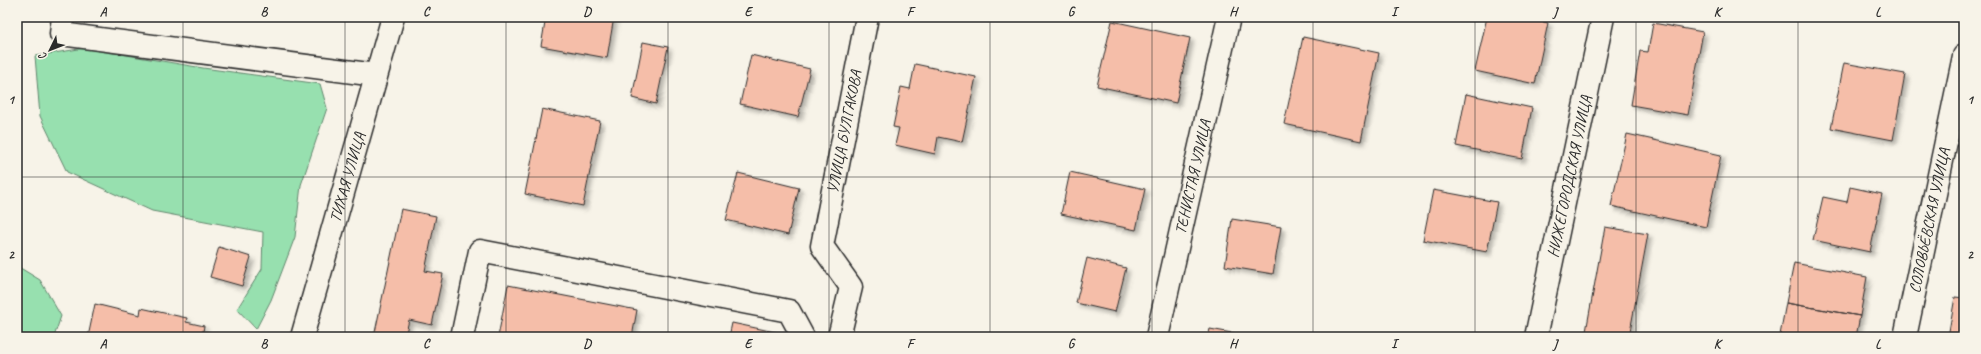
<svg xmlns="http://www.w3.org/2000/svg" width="1981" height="354" viewBox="0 0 1981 354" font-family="Caveat,sans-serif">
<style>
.green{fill:#97e0af;stroke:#61866d}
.building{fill:#f5bea9;stroke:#2b2b2b;filter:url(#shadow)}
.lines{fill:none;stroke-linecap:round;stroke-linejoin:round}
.minor-casing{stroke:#2b2b2b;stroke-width:25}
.minor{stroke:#f7f3e8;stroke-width:22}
.grid{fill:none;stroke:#2b2b2b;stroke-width:1;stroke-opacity:0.55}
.labels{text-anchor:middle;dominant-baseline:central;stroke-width:4;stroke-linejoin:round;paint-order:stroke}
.street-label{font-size:16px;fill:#2b2b2b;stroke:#f7f3e8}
.neatline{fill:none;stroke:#2b2b2b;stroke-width:1.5}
.grid-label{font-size:13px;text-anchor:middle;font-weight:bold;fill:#2b2b2b}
</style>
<defs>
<filter id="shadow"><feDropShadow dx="3.5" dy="3.5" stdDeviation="2" flood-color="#0004"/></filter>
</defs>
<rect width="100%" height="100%" fill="#f7f3e8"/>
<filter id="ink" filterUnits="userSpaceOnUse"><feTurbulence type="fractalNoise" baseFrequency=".025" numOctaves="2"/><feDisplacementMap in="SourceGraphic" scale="8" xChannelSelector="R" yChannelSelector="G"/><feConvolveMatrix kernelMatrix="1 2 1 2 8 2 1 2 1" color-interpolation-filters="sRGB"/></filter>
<g filter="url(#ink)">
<path class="green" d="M85 48 203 68 320 84 327 108 301 185 295 237 271 300 256 329 237 309 262 269 263 232 152 211 67 172 40 116 35 56Z
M17 266 40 280 61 316 54 337H17Z"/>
<path class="building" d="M546 17H614L607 58 541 46Z
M1487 17H1524L1548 23 1535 84 1475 71Z
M1112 21 1190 38 1176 103 1097 86Z
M1653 23 1703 32 1688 115 1631 105 1640 51 1648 52Z
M1303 37 1379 53 1361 141 1284 124Z
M643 42 668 47 656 104 632 98Z
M751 55 810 69 798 117 740 104Z
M1844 63 1905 74 1893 140 1831 128Z
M915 64 976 77 962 142 938 137 935 154 895 145 899 128 893 127 901 87 910 89Z
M1466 94 1532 108 1522 159 1456 146Z
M542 109 600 121 583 206 525 194Z
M1627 134 1721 155 1706 227 1611 206Z
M1070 172 1145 189 1136 230 1061 214Z
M738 173 799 188 788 235 726 220Z
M1850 187 1882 194 1870 252 1813 240 1823 197 1847 202Z
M1433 190 1497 202 1487 252 1423 240Z
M401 209 436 216 425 271 443 274 432 325 409 320 405 337H374Z
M1232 219 1281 227 1273 274 1225 266Z
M1605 227 1648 234 1629 337H1585Z
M219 247 251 257 242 286 210 277Z
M1087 258 1126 268 1115 312 1076 303Z
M1794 263 1867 277 1860 316 1786 303Z
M508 285 637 310 632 337H498Z
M1955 297 1964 298V337H1948Z
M1786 303 1860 316 1856 337H1790L1780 335Z
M95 304 140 315 141 308 187 318 186 322 204 326 202 337H88Z
M732 323 789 335 788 337H729Z
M1210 329 1254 337H1208Z"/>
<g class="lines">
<defs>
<g id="minor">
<path d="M63 17 61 34 376 75"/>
<path id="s1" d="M302 337 393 17"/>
<path d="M462 337 480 251 789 311 803 337"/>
<path id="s2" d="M839 337 851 287 822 246 867 17"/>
<path id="s3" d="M1157 337 1229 17"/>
<path id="s4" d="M1536 337 1603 17"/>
<path id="s5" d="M1905 337 1964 56"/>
</g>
</defs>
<use href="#minor" class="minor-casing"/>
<use href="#minor" class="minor"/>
</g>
</g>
<path class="grid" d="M183 17V337M345 17V337M506 17V337M668 17V337M829 17V337M990 17V337M1152 17V337M1313 17V337M1475 17V337M1636 17V337M1798 17V337M17 177H1964"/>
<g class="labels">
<g class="street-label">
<text stroke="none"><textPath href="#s2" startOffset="218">УЛИЦА БУЛГАКОВА</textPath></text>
<text stroke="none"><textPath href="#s1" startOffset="166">ТИХАЯ УЛИЦА</textPath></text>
<text stroke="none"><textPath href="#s3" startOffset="164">ТЕНИСТАЯ УЛИЦА</textPath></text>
<text stroke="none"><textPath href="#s4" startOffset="164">НИЖЕГОРОДСКАЯ УЛИЦА</textPath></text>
<text stroke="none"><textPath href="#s5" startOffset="119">СОЛОВЬЁВСКАЯ УЛИЦА</textPath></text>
</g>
</g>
<rect width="1981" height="354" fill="none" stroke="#f7f3e8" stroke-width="44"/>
<g transform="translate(50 50) rotate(227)" stroke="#f7f3e8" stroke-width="3" paint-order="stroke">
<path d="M0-3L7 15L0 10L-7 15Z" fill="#2b2b2b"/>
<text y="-6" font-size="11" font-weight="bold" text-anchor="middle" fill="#2b2b2b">С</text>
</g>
<rect x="22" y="22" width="1937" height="310" class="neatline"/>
<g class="grid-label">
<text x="103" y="16">A</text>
<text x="264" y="16">B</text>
<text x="426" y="16">C</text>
<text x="587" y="16">D</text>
<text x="748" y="16">E</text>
<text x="910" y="16">F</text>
<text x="1071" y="16">G</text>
<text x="1233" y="16">H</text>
<text x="1394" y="16">I</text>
<text x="1555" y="16">J</text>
<text x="1717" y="16">K</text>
<text x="1878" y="16">L</text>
<text x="11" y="104">1</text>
<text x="1970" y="104">1</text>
<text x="11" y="259">2</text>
<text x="1970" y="259">2</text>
<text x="103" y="348">A</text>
<text x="264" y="348">B</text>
<text x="426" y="348">C</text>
<text x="587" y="348">D</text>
<text x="748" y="348">E</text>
<text x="910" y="348">F</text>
<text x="1071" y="348">G</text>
<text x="1233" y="348">H</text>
<text x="1394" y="348">I</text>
<text x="1555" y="348">J</text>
<text x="1717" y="348">K</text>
<text x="1878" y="348">L</text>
</g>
</svg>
